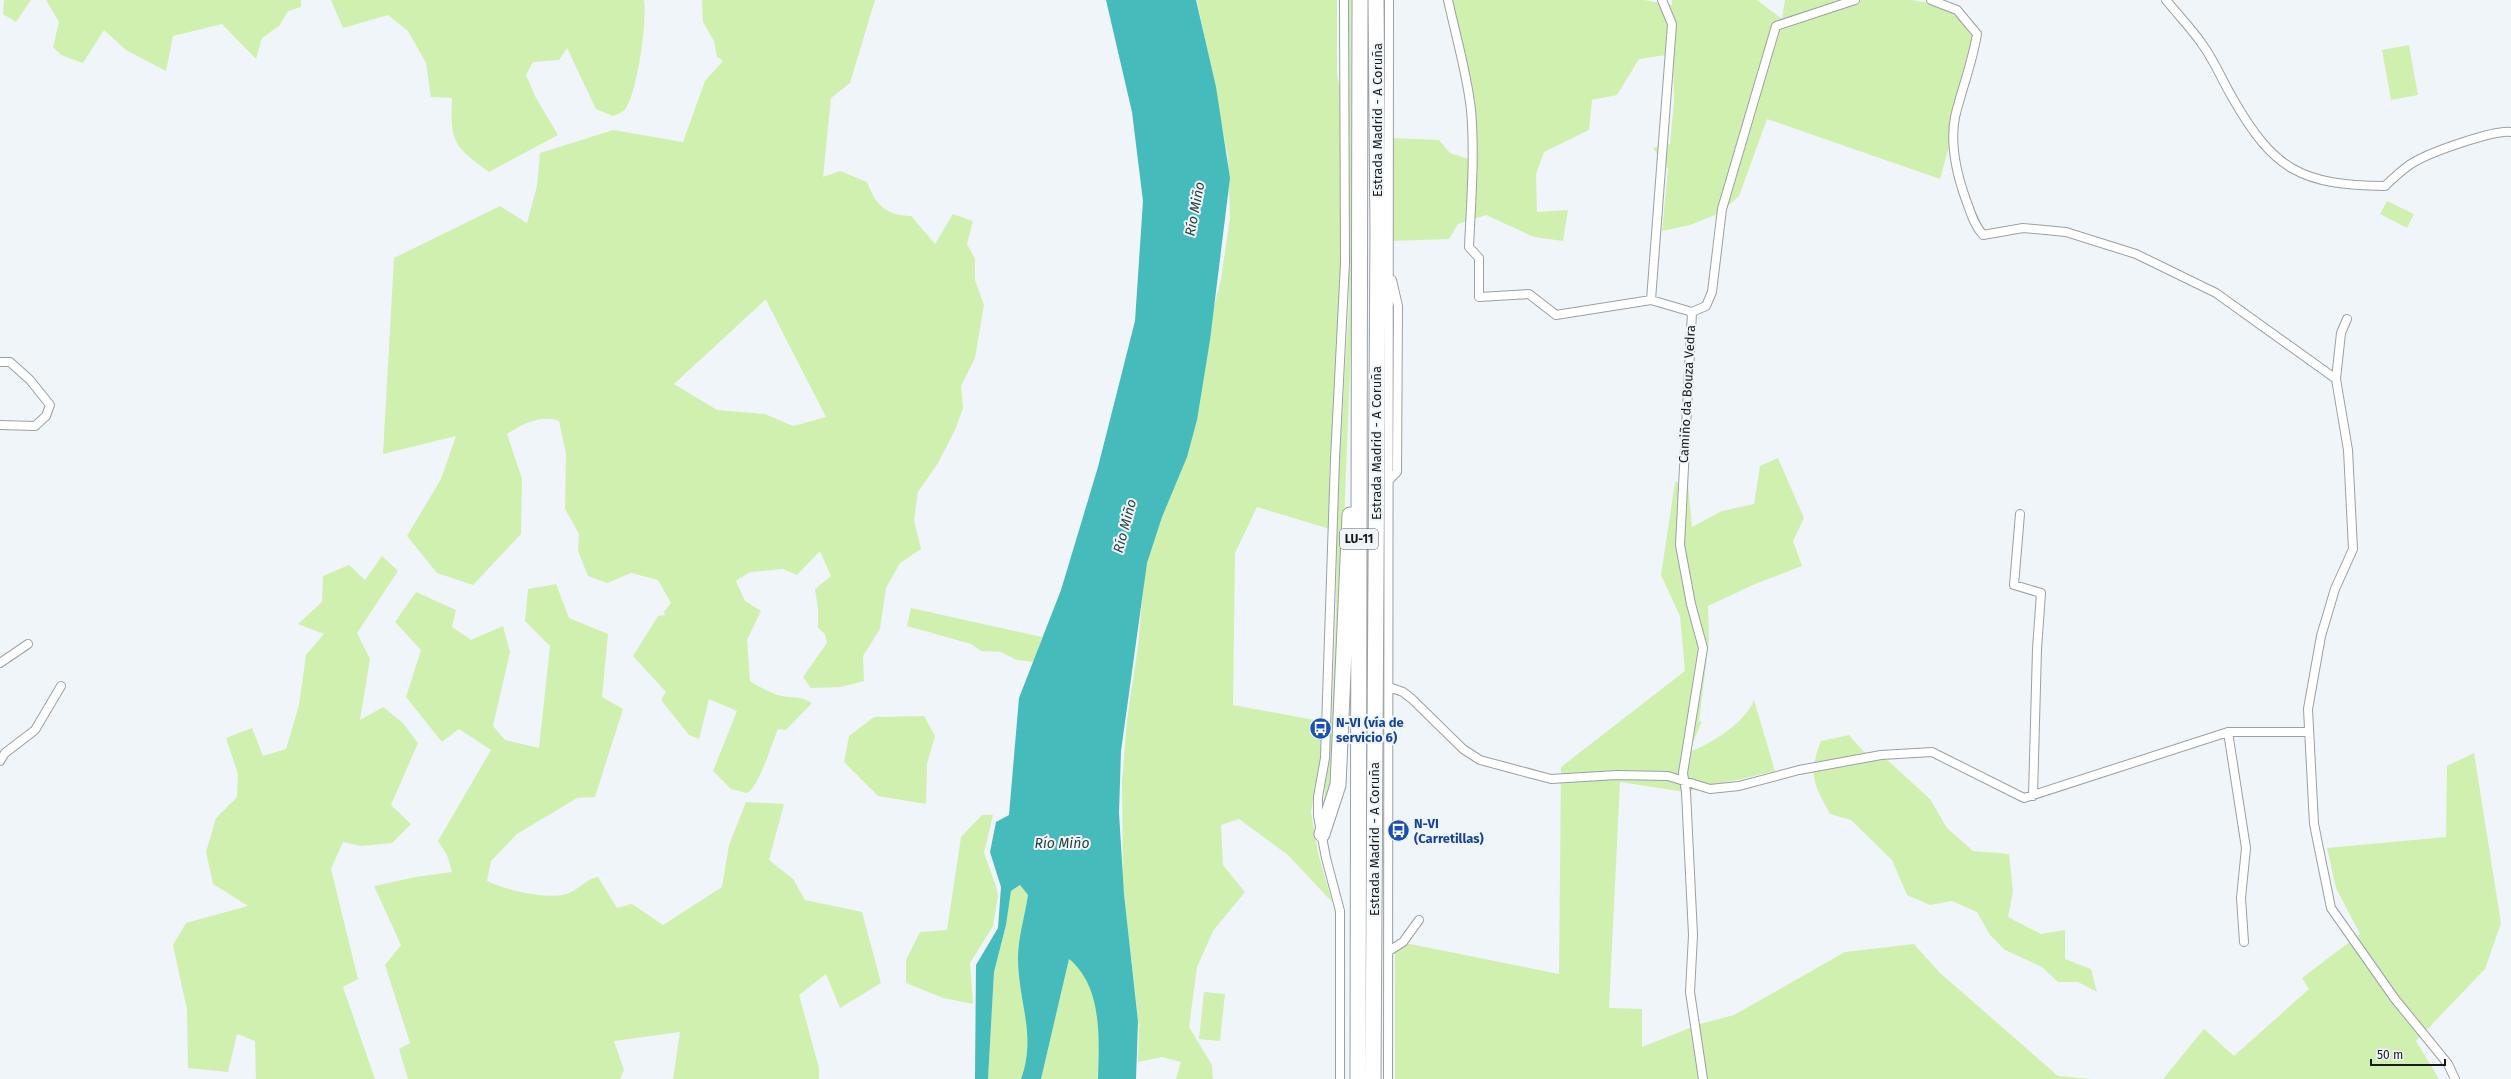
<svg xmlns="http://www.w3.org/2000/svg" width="2511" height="1079" viewBox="0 0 2511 1079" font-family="'Fira Sans',sans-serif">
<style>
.green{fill:#d0f0af;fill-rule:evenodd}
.water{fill:#45bbbb}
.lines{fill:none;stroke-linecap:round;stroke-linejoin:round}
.street-casing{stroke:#9ba0a5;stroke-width:10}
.highway-casing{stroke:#9ba0a5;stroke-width:17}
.street{stroke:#fff;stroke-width:8}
.highway{stroke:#fff;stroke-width:15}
.labels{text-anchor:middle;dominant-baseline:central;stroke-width:4;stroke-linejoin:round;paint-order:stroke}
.shield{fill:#eff5f9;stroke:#585c5e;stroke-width:1}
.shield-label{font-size:12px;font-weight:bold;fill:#181a1b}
.street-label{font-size:13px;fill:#181a1b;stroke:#eff5f9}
.transit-label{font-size:13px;font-weight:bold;fill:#164399;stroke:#eff5f9;text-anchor:start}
.water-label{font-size:14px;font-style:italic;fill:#284242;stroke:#eff5f9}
</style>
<rect width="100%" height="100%" fill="#eff5f9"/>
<path class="green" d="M4 0H31L16 22 3 14Z
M46 0H301V7L288 11 279 26 262 38 256 59 222 24 173 36 166 71 126 50 104 30 83 63 61 55 53 47 59 22Z
M331 0H644C647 23 638 88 626 108 624 112 617 114 613 116L596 109 567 48 559 60 533 62 526 75 536 98 558 135 489 172C454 146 450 143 452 98L431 97 426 63 408 31 388 15 343 28Z
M702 0H875L850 83 831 98 823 177 840 171 867 182C876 205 885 215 911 216L935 244 953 214 973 221 967 244 975 259V280L984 305 975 358 961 386 963 408 955 430 938 463 918 492 914 520 921 549 900 563 886 588 880 629 863 656 864 681 841 687 811 688 803 677 827 643 825 634 818 628V609L815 589 831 576 820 551 797 575 783 569 750 572 736 581 745 601 761 611 747 640 750 681C760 687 771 694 782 696 795 699 799 695 812 703L786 730 778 729C772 743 759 787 747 793L731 789 713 771 737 711 709 699 699 739 689 735 661 700 666 692 633 656 658 616 665 615 664 612 671 603 658 580 631 573 607 583 588 576 578 551 579 534 565 509 566 454 559 421C541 414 522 424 507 434L522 479 521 534 473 585 437 573 407 536 441 479 456 436 383 454 394 258 500 206 527 223 537 186 540 153 613 130 683 142 705 81 723 61 717 57 714 41 703 22ZM765 300H766L826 417 793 426 765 414 717 410 674 384Z
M1197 0H1337V74L1342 99 1341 312 1329 474 1330 529 1257 507 1235 553 1233 705 1320 721 1322 747 1311 812 1318 853 1332 902 1288 855 1239 819 1221 825 1223 865 1245 892 1213 931 1197 967 1189 1027 1212 1065 1213 1079H1176L1181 1062 1162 1057 1138 1062 1139 1027 1123 885 1122 782 1127 720 1138 646 1146 560 1175 463 1221 279 1230 218 1228 157Z
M1348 0H1351L1352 319 1334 778 1323 810 1332 713 1336 612 1337 500 1349 304Z
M1450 0H1644L1672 5V0H1757L1782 19 1785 0H1911L1935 4 1965 20 1977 48 1940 179 1767 119 1739 196 1720 213 1690 225 1662 231 1668 169 1653 148 1670 144 1674 101 1673 54 1639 59 1617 95 1592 100 1589 130 1544 152 1536 174 1537 212 1568 210 1563 241 1534 237 1486 215 1458 224 1449 239 1392 241V138L1439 140 1450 153 1475 161 1473 102Z
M2409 45 2418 95 2391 100 2382 50Z
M2387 201 2414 214 2407 228 2380 214Z
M1778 458 1804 518 1793 541 1802 566 1755 584 1708 606 1709 640 1699 722 1702 721 1689 752C1711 744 1745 723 1754 700L1775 771 1685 792 1620 782 1609 1008 1642 1009V1047L1700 1024 1734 1015 1845 952 1914 944 1939 972 2058 1076 2091 1079H1395V941L1559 974 1561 767 1685 671 1680 616 1661 575 1675 482 1688 484 1692 527 1722 511 1754 504 1760 466Z
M382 556 398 571 357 633 370 659 360 720 383 707 402 722 418 743 391 805 411 824 392 843 361 846 343 842 331 869 358 979 343 987 375 1079H256L255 1041 237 1034 228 1072 188 1068 187 1010 173 945 186 923 248 906 213 884 206 852 216 818 237 797 238 774 226 738 252 728 263 756 286 749 299 705 306 655 324 634 298 624 322 602 323 576 349 565 365 580Z
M556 584 569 618 608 634 602 697 623 709 595 797 577 798 517 834 491 861 487 881C505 890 553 902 571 892 582 887 586 879 598 877L617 908 632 904 663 925 722 887 729 845 746 802 784 804 769 860 793 879 805 900 862 912 881 983 840 1008 826 974 799 995 819 1068V1079H673L680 1032 614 1041 624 1070 620 1079H408L399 1049 410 1043 385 965 401 945 374 886 416 877 452 872 447 855 438 841 491 750 459 729 442 742 406 697 421 650 395 622 416 592 456 610 452 627 471 640 503 626 510 652 493 726 505 740 539 748 550 646 525 621 528 589Z
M911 608 1042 637 1034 662 1017 660 1001 652 981 651 971 644 907 626Z
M924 716 935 736 927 764 926 804 878 796 844 762 849 736 874 717Z
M1849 735 1864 752 1884 757 1930 799 1947 828 1973 851 2009 854 2013 891 2008 917 2041 934 2065 930V959L2091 969 2097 992 2078 982H2058L2042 967 2005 950 1990 935 1977 912 1952 901 1930 905 1907 895 1892 860 1851 820 1830 814C1813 783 1808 775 1821 741Z
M2474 753 2501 923 2485 969 2416 1041 2439 1079H2163L2204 1029 2234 1056 2309 989 2302 978 2360 934 2336 888 2327 848 2446 837 2447 766Z
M982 815H993L984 853 996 886 998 896 993 926 970 963 973 1004 943 998 906 983V960L920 932 947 930 961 837Z
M1020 885 1028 895C1025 915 1018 938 1018 958 1018 1002 1037 1035 1021 1079H988L994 972 1006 925 1011 891Z
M1069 959C1077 966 1086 973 1090 984 1101 1013 1099 1049 1098 1079H1041Z
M1204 992 1225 994 1220 1041 1199 1039Z"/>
<path class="water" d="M1106 0H1196L1216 87 1230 178 1210 340 1197 420 1187 457 1162 517 1147 563 1121 751 1119 813 1124 894 1138 1021 1136 1079H1098C1099 1039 1103 987 1069 959L1041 1079H1021C1037 1035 1018 1002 1018 958 1018 938 1025 915 1028 895L1020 885 1011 891 1006 925 994 972 988 1079H975L976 965 998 928 1001 887 990 852 996 822 1009 815 1019 698 1061 590 1098 467 1135 321 1143 201 1132 112Z"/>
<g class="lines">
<defs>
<path id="street" d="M1448 0C1456 37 1467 73 1471 110 1475 155 1471 202 1469 247L1479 258V297L1529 294 1556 315 1651 300 1692 312 1680 545 1691 604 1703 648 1683 773 1686 792 1693 935 1690 992 1703 1079
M1931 0 1957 10 1977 34C1972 64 1962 88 1955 117 1950 143 1957 175 1966 200 1971 213 1974 225 1983 235L2023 228 2066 232 2136 254 2216 293 2336 379 2348 450 2353 549 2335 589 2321 636 2308 709 2314 824 2331 908 2395 999 2448 1064 2455 1079
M2166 0C2178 15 2192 29 2202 44 2214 60 2222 80 2232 97 2274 171 2302 185 2385 186 2395 177 2404 167 2416 161 2432 152 2495 129 2511 132
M1651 300 1672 24 1662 0
M1692 312 1706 306 1712 292 1722 209 1776 26 1855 0
M0 362H10L30 380 50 405 46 416 35 426 0 425
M2336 379 2341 333 2347 319
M1390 479 1397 472 1398 306 1392 280
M2020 514 2014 585 2041 593 2037 649 2033 796
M0 663 28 644
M1389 687 1403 692 1412 699 1463 749 1480 760 1551 779 1617 775 1668 776 1710 789 1739 786 1799 770 1881 755 1932 752 2024 798 2228 732H2309
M2228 732 2246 848 2241 898 2244 942
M0 761 5 753 35 730 61 686
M1389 951 1403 942 1419 920
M1340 1079V911L1326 858 1318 816V797L1325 758 1335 459 1345 263 1344 0
M1388 1079 1389 0"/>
<path id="highway" d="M1322 834 1338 785 1350 515
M1358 1079 1360 0
M1373 1079 1378 231 1376 0"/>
</defs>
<use href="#street" class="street-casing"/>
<use href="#highway" class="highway-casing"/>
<use href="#street" class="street"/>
<use href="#highway" class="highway"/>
</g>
<defs>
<symbol id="bus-disc" viewBox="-11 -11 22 22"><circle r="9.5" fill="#1a4fb4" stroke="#eff5f9"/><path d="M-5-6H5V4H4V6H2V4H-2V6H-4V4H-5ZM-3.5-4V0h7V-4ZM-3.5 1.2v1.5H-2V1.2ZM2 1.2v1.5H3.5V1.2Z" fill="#fff"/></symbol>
</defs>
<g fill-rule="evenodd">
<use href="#bus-disc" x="1308" y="716" width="25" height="25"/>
<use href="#bus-disc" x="1386" y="818" width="25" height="25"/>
</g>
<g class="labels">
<rect class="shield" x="1340" y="529" width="38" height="20" rx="3"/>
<g class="shield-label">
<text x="1359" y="539">LU-11</text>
</g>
<g class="street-label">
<text transform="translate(1377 120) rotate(-90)">Estrada Madrid - A Coruña</text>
<text transform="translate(1687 394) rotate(-87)">Camiño da Bouza Vedra</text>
<text transform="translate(1376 443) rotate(-90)">Estrada Madrid - A Coruña</text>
<text transform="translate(1374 839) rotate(-90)">Estrada Madrid - A Coruña</text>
</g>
<g class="transit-label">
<text x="1336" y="722">N-VI (vía de<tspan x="1336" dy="15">servicio 6)</tspan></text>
<text x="1414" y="823">N-VI<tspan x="1414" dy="15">(Carretillas)</tspan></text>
</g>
<g class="water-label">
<text transform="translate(1195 209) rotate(-79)">Río Miño</text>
<text transform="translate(1125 526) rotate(-75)">Río Miño</text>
<text x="1062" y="843">Río Miño</text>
</g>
</g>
<path d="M2371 1059v6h74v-6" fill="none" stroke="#181a1b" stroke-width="2"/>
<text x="2377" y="1059" font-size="12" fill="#181a1b" stroke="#eff5f9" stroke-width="3" paint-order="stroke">50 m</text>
</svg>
